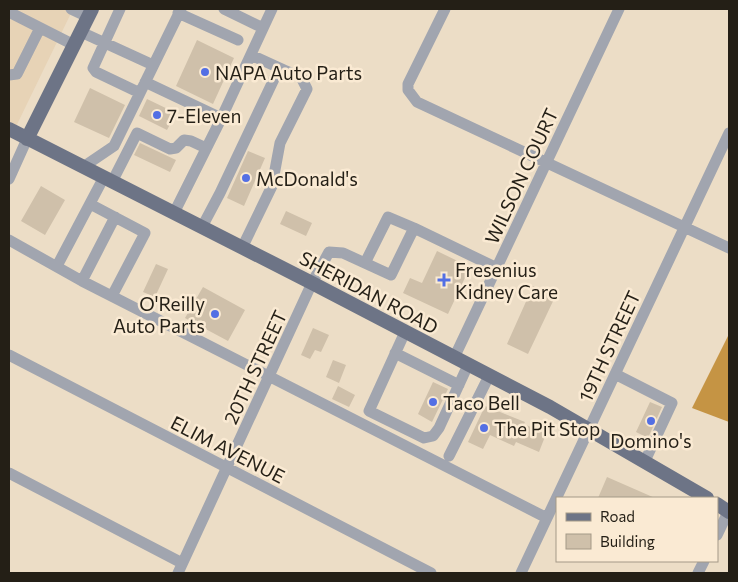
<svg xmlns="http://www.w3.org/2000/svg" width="738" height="582" viewBox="0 0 738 582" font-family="Commissioner,sans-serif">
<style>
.built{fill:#e7d3b6}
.forest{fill:#c59444}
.building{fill:#cfc0aa}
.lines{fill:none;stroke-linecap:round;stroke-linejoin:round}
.minor{stroke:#a1a5af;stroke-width:11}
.major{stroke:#6d7486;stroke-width:14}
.poi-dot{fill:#536fe4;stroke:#faead3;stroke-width:2}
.labels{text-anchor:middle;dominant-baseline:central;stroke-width:5;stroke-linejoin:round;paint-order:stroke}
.poi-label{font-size:19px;fill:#241f16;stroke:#faead3;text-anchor:start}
.street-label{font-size:19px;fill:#241f16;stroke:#faead3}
</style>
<rect width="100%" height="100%" fill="#ecddc6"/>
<path class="built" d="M9 9 17 11 18 9H73L9 141Z"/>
<path class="forest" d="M729 334V422L692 408Z"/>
<path class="building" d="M197 40 234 58 213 104 176 86Z
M90 88 125 105 109 138 74 122Z
M147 99 176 113 167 130 139 116Z
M140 143 176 160 170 172 134 155Z
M248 151 265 158 244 206 227 198Z
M41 186 65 200 45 235 21 221Z
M286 211 312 223 306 236 280 224Z
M437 251 470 267 448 314 403 293 410 278 422 283Z
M156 264 168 269 155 297 143 292Z
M533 286 555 297 528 354 507 344Z
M203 287 245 310 228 341 185 318Z
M313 328 329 335 321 352 315 350 310 359 301 355Z
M333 360 346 365 339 383 326 377Z
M433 382 448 389 432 422 418 414Z
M338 386 355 395 349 407 332 399Z
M650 402 662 407 648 438 636 432Z
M485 406 525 422 524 424 546 434 539 452 516 442 514 446 490 435 483 449 468 442Z
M607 477 655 498H598Z"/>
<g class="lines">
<path class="minor" d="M71 9 88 17
M120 9 93 68 96 72 140 93
M224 9 263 28
M445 9 408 84V90L417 102 729 248
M9 12 74 45
M178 13 238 40
M81 32 153 65
M251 55 284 70
M9 75 17 74 40 28
M145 82 221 118
M83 167 114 146 181 9
M9 179 27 139
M112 182 137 133 170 149 176 148 184 140 191 141 206 148
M90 204 145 233 112 296
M174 213 220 121 272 9
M202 227 220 193 275 77 284 70 301 77 307 89 280 143 272 186 242 248
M9 240 82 281 547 518
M365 263 388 217 414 228
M57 266 104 177
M82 281 115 217
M405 332 369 411 424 438 433 436 439 428 468 365
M395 353 459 385
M9 355 431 573
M454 358 619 9
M615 374 672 403 645 461
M449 456 489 376
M9 473 182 563
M717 535 729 510
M178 573 312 283 329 252 343 253 391 275 414 228 497 268
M521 573 729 133
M698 573 704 561"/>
<path class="major" d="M9 129 312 283 550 407 707 498
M27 139 92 9
M717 504 729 512"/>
</g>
<g class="poi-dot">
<circle cx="205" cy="72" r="5"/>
<circle cx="157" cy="115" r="5"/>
<circle cx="246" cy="178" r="5"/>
<path d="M441.5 272.5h5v5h5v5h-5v5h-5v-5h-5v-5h5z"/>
<circle cx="215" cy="314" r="5"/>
<circle cx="433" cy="402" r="5"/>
<circle cx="651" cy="421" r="5"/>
<circle cx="484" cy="428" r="5"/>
</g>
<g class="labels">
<g class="poi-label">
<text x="215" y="72">NAPA Auto Parts</text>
<text x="167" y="115">7-Eleven</text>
<text x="256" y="178">McDonald's</text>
<text x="455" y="269">Fresenius<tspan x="455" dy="22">Kidney Care</tspan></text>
<text x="205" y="303" text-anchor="end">O'Reilly<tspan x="205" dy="22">Auto Parts</tspan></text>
<text x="443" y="402">Taco Bell</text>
<text x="494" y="428">The Pit Stop</text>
<text x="651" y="440" text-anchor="middle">Domino's</text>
</g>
<g class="street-label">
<text transform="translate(521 176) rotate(-65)">WILSON COURT</text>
<text transform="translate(369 292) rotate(28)">SHERIDAN ROAD</text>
<text transform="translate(609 346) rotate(-65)">19TH STREET</text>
<text transform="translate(255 367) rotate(-65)">20TH STREET</text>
<text transform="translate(228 449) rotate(27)">ELIM AVENUE</text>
</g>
</g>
<rect width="738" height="582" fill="none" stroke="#241f16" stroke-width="20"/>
<rect x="556" y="497" width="162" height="65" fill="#faead3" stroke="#a49987"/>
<rect x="566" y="513" width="25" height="8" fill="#6d7486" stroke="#a49987"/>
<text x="600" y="522" font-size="15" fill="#241f16">Road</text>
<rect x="566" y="534" width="25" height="15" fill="#cfc0aa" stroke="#a49987"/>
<text x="600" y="547" font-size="15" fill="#241f16">Building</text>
</svg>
